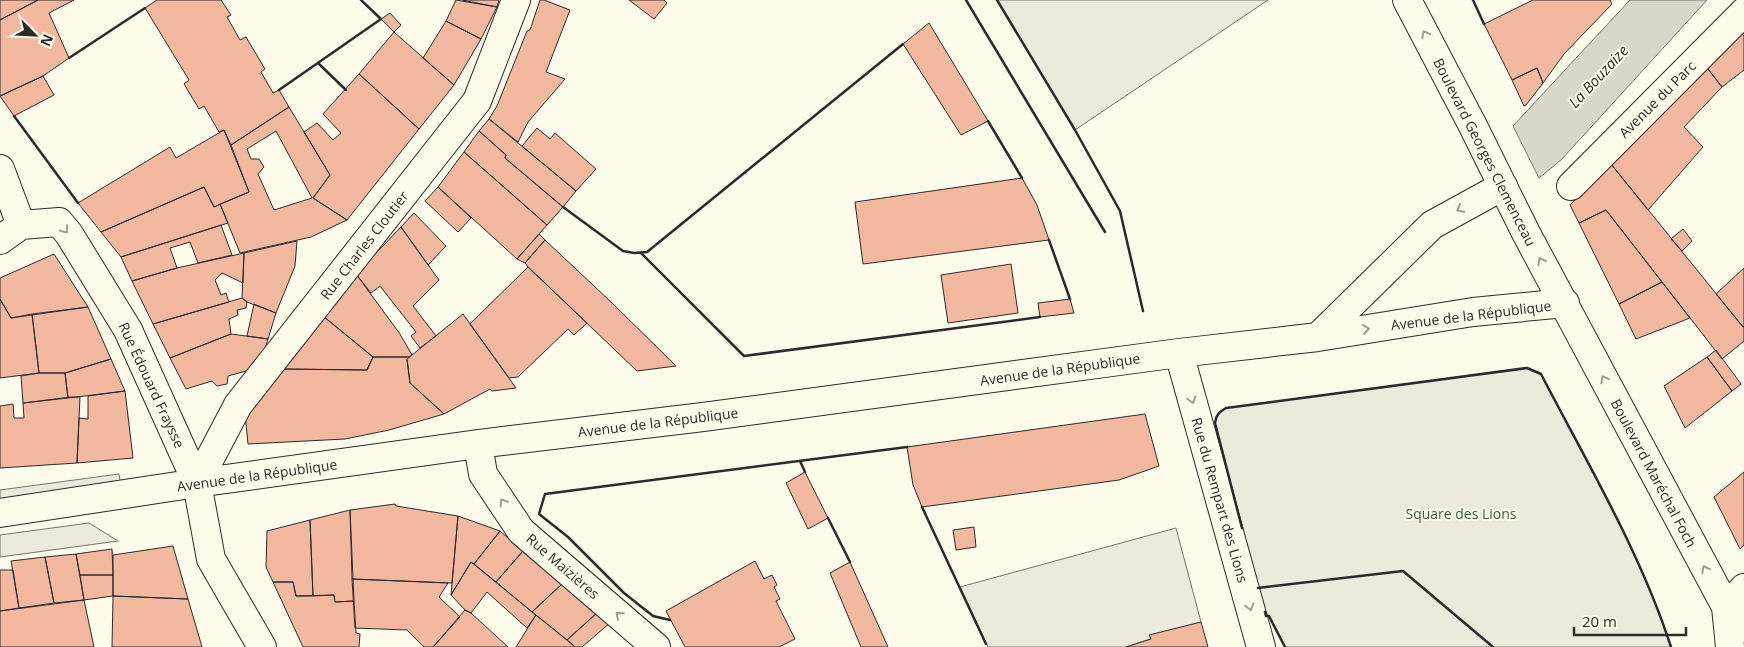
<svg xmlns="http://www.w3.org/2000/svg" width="1744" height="647" viewBox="0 0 1744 647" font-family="'Open Sans',sans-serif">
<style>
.green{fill:#ecebdb;stroke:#74746e}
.parking{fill:#eceadb;stroke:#74746e}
.water{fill:#d8d7c9;stroke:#74746e}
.building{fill:#f2b8a0;stroke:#2b2b2b;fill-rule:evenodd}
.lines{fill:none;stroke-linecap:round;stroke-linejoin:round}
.minor-casing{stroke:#2b2b2b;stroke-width:30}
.primary-casing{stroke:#2b2b2b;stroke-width:30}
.minor{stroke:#fdfbea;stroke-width:28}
.primary{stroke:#fdfbea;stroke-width:28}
.wall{stroke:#2b2b2b;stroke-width:2.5}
.oneway{stroke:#9e9d94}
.labels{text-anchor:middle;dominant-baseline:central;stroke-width:4;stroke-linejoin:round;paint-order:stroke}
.street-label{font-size:14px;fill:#2b2b2b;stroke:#fdfbea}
.park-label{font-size:14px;fill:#34623c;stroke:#fdfbea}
.water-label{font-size:15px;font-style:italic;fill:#2b2b2b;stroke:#fdfbea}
</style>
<rect width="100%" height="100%" fill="#fdfbea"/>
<path class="green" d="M1527 368 1541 374C1587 463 1640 551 1671 647H1285L1269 617 1266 616 1215 423 1216 416 1226 408Z"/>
<path class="parking" d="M997 0H1268L1075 130Z
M119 474 121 486 0 503V490Z
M89 523 118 541 0 557V535Z
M1176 528 1201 622 1126 647H988L960 587Z"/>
<path class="water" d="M1630 0H1707L1561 160 1539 178 1513 126Z"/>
<path class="building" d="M0 0H38L0 20Z
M74 0 49 13 69 58 43 76 0 96V20L38 0Z
M157 0H221L231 15 227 17 240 40 246 37 265 69 261 72 273 93 279 90 289 107 231 145 224 130 219 132 204 106 199 109 184 84 189 80 145 8Z
M456 0 497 7 481 39 446 21Z
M462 0H499L497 7Z
M540 0H544L570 10 546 72 565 79 528 122 518 142 489 119 497 106 527 31 530 30Z
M629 0H664L667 3 654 19Z
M1533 0H1610L1612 4 1564 54 1543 83 1537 68 1512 80 1484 24Z
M390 13 401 25 394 32 381 19Z
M446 21 481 39 454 85 423 58Z
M929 23 988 121 961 135 903 44Z
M394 32 454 85 419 129 359 74Z
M1741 33 1744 36V70L1722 87 1705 65Z
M1705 65 1722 87 1684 127 1703 147 1648 210 1611 164Z
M1537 68 1543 83 1526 105 1524 106 1512 80Z
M359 74 419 129 347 220 313 198 330 175 304 132 317 123 333 140 341 133 323 114Z
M43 76 54 95 14 116 0 96Z
M289 107 330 175 313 198 347 220 311 237 240 253 220 204 249 192 231 145ZM276 131 312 198 274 210 258 174 264 167 259 159H251L247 149Z
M489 119 576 191 563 207 505 158 506 155 479 131Z
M537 128 550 139 555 133 596 169 576 191 522 146Z
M224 130 249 192 214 207 204 187 101 232 78 203 170 147 176 158Z
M479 131 506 155 505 158 563 207 547 225 464 152Z
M464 152 547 225 517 259 438 187Z
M1611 164 1744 328V341L1722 359 1606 210 1579 223 1570 205Z
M1022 178 1037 205 1049 240 863 264 855 202Z
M204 187 214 207 220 204 228 223 121 257 101 232Z
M438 187 471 218 458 232 425 201Z
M1606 210 1662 282 1619 304 1579 223Z
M414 213 446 246 428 265 401 227Z
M221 225 232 255 198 263 190 242 170 248 177 268 132 281 121 257Z
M401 227 439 280 413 306 436 336 420 348 411 336 416 332 380 286 371 293 356 274Z
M1683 229 1692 241 1682 251 1671 239Z
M539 234 545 240 525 263 517 259Z
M545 240 611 302 676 366 637 371 528 267 525 263Z
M297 241 295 266 276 313 247 302 242 298 244 253Z
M244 253 243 283 222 273 215 280 221 295 226 293 229 302 153 324 132 281 177 268Z
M54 254 88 307 11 318 0 299V278Z
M1011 264 1018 313 948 323 941 275Z
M528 267 587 323 574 335 568 329 518 377 509 378 470 324Z
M1744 268V326L1743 327 1716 294Z
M356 274 400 334 412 355 409 357H373L323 316Z
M1662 282 1690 318 1636 339 1619 304Z
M242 298 247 302 246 308 237 310 238 315 229 319 231 334 170 358 153 324Z
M0 299 11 318 32 314 39 373 0 378Z
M1070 299 1074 313 1040 317 1038 303Z
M254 304 276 313 268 339 247 336Z
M88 307 111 359 65 373H39L32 314Z
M463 314 516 388 492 391 490 389 444 414 410 383 407 359Z
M323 316 373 357 367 370 282 369Z
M231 334 268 339 260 367 228 376 227 384 217 386 212 381 186 389 170 358Z
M1716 350 1741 384 1732 391 1707 357Z
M373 357H409L407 359 410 383 444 414 389 430 345 439 248 444 245 414 282 369 367 370Z
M1707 357 1732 391 1685 428 1664 386Z
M111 359 125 391 68 398 65 373Z
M39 373H65L68 398 23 403 21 376Z
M125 391 133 458 77 463 79 418 88 419V396Z
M71 397H80L77 463 0 468V406L13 404 14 418H24L23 403Z
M1145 414 1159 466 1119 480 922 507 913 485 907 447Z
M805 472 828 518 808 529 786 483Z
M1744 472V545L1740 549 1714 497Z
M395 504 396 506 458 516 452 583 352 579 350 510Z
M350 510 354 601 335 602 334 595 313 596 310 520Z
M458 516 500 531 474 564 471 562 451 595Z
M310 520 313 596H296L293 582H273L266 567 267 531Z
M974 527 976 547 956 550 953 530Z
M500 531 523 551 496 582 474 564Z
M173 546 188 599 113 596V555Z
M112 549 113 575H80L76 554Z
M523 551 563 583 532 612 496 582Z
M76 554 84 600 54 603 45 557Z
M45 557 54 603 19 608 11 561Z
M755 561 764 579 772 575 777 585 774 587 780 599 776 601 795 639 779 647H685L666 611Z
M471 562 536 615 527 628 487 592 471 613 465 610 451 595Z
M850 562 888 647H861L830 573Z
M0 570H13L19 608 0 611Z
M80 575H113V596L84 600Z
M352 579 448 583 439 597 460 617 433 647H424L407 630 355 628Z
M273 582H293L296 596 334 595 335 602 354 601 356 633 360 634 359 647H303Z
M563 583 598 612 567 640 532 612Z
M113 596 188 599 202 647H112Z
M84 600 94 647H0V611Z
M465 610 471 613 508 647H433Z
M598 612 611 622 582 647H575L567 640Z
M536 615 567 640 575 647H516Z
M1201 622 1208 647H1126L1151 639 1149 635Z"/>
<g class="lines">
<defs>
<path id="minor" d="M0 169 21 225
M1571 186 1744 12
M21 225 59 222 69 234 128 330 197 483 211 559 262 647
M0 240 21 225
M1318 337 1432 225 1503 186
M1179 353 1261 647
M478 444 483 474 521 531 656 647
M197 483 238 405 477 101 516 0
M0 513 197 483 478 444 703 417 1179 353 1318 337 1473 312 1565 303
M1744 588 1726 607 1744 628"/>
<path id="primary" d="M1407 0 1473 126 1526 233 1726 607 1730 647"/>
</defs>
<use href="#minor" class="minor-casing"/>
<use href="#primary" class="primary-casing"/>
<use href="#minor" class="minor"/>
<use href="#primary" class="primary"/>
<path class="wall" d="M966 0 1105 232
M997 0 1075 130 1120 211 1143 311
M1473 0 1484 24
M69 58 145 8
M318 63 346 90
M279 90 381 19 361 0
M14 116 78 203
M988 121 1022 178
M563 207 623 251 634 253 647 252 903 44
M1049 240 1070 299
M641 253 744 356 1040 317
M800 461 805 472
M922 507 986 644
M828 518 850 562
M1242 528 1215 423C1216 415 1219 412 1226 408L1527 368 1541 374C1587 463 1640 551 1671 647
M1258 588 1403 571 1493 647
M1265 612 1266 616H1269L1285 647
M670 620 653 616 624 593 568 537 539 514 545 494 907 447"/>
</g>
<defs><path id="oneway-chevron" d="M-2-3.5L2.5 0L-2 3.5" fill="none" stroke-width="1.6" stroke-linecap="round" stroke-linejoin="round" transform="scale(1.25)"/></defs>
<g class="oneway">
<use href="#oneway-chevron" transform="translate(1425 34) rotate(-118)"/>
<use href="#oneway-chevron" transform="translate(1460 209) rotate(152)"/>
<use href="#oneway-chevron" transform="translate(65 230) rotate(53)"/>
<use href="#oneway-chevron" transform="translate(1541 261) rotate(-119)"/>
<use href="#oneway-chevron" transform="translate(1366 329) rotate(-9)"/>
<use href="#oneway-chevron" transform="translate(1604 379) rotate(-118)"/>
<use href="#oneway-chevron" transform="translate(1192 400) rotate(74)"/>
<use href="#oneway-chevron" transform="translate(503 502) rotate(-123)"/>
<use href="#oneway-chevron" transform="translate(1705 569) rotate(-118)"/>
<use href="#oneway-chevron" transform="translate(1250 607) rotate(75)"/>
<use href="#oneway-chevron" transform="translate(619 615) rotate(-139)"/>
</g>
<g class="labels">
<g class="street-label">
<text transform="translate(1657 99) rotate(-45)">Avenue du Parc</text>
<text transform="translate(1485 152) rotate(63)">Boulevard Georges Clemenceau</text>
<text transform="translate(364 245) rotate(-52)">Rue Charles Cloutier</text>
<text transform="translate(1471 315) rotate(-7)">Avenue de la République</text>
<text transform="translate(1060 369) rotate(-8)">Avenue de la République</text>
<text transform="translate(152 385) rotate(65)">Rue Édouard Fraysse</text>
<text transform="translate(658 422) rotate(-7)">Avenue de la République</text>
<text transform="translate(1654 473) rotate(62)">Boulevard Maréchal Foch</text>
<text transform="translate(257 475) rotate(-8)">Avenue de la République</text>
<text transform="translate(1220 500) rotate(74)">Rue du Rempart des Lions</text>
<text transform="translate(563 566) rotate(41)">Rue Maizières</text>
</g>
<g class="park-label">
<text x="1461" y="513">Square des Lions</text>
</g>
<g class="water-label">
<text transform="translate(1598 76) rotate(-47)">La Bouzaize</text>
</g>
</g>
<g transform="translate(35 35) rotate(114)" stroke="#fdfbea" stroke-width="4" paint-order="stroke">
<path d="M0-4L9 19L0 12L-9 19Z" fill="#2b2b2b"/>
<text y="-8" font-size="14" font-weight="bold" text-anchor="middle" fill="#2b2b2b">N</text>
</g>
<path d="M1574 627v8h112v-8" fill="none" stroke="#2b2b2b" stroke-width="2.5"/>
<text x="1582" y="627" font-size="15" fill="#2b2b2b" stroke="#fdfbea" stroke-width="4" paint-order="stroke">20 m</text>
</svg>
